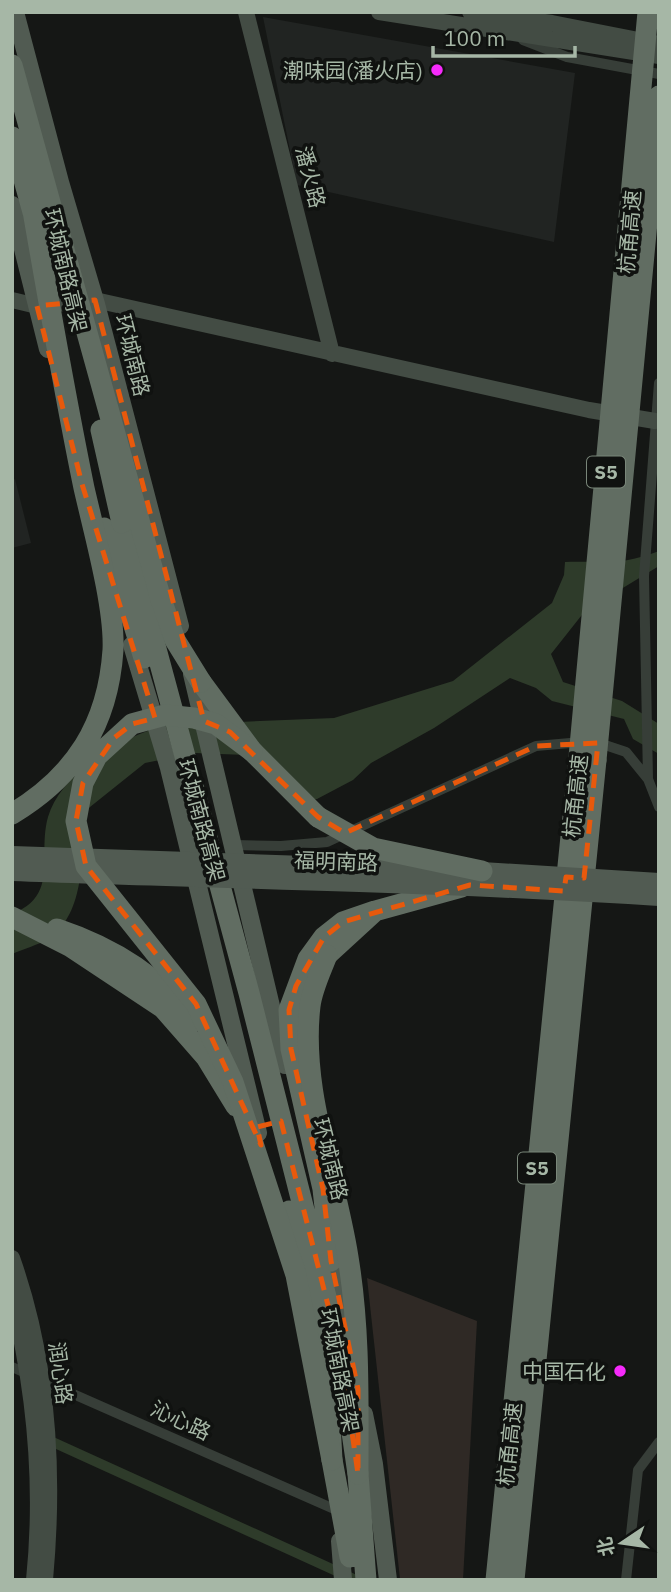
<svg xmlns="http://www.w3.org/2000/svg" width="671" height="1592" viewBox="0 0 671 1592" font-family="'IBM Plex Sans','Noto Sans SC',sans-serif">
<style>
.built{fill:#212422}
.green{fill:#2f2925}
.water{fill:#2e3b2a}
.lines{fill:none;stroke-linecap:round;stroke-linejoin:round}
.canal{stroke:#2e3b2a;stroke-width:10}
.street{stroke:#373e38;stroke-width:10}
.secondary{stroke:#434c44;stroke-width:16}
.primary{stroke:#515b52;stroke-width:18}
.highway{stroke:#616d62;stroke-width:21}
.primary-bridge{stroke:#515b52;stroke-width:18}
.highway-bridge{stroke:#616d62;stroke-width:21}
.marked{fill:none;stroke:#e8590c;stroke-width:5;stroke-dasharray:14 9;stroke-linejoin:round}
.poi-dot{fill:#f52afa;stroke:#101210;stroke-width:2.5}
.labels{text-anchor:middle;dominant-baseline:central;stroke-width:7;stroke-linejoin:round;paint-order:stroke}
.shield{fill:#101210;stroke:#798679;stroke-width:2}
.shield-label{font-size:19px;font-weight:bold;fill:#a6b7a6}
.poi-label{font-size:21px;fill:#a6b7a6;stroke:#101210;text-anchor:end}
.street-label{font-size:21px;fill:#a6b7a6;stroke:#101210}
</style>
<rect width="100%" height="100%" fill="#151715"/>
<path class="built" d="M263 17 575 73 554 242 297 185Z
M15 479 31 543 12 548V481Z"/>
<path class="green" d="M367 1278 477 1321 463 1580 400 1579Z"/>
<path class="water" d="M659 551V566L585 611 551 654 563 682 622 701 659 724V754L633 739 624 719 552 701 536 688 510 678 434 728 371 763 353 780 317 799 306 801 246 755 195 753 145 763 85 811C81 853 87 913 48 939 38 945 23 949 12 954V914C60 895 37 856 48 817 61 772 125 734 168 725L334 718 453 681 552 603 564 575 565 562C604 561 620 566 659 551Z"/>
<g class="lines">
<path class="canal" d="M46 1439 356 1580"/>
<path class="street" d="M523 40 567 57 659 74
M648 779 644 576 659 383
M234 845 281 846 327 842 536 746 593 741 626 752 648 779 659 807
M12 1367 334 1509
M626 1580 638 1470 659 1442"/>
<path class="secondary" d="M246 12 332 354
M379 12 659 56
M470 12 552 23 659 44
M12 300 37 306 95 300 589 410 655 421
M12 1258C49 1362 55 1471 45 1580
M12 1297C35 1391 44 1483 34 1580"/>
<path class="primary" d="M15 12 60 182 96 304 180 626
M12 205 48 349
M132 645 169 768 258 1133
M192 674 285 1065
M329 1249 350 1349
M364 1414 374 1464 388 1580
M340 1541 343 1580"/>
<path class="highway" d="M122 523 249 993 341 1356 358 1474 366 1580
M104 528 144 658
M201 682 252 751 318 817
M12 917 71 947 163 1008 206 1057 236 1106
M57 929C111 947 159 976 193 1021
M327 955 375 911 462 887
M289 1211 327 1367 332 1460 350 1557
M331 1261 323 1189 291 1049 289 1010 308 959 324 937 343 922 375 911
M496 1580 579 757
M514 1580 596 760"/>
<path class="primary-bridge" d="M12 855 482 871 659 882
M12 872C228 880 444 883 659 897"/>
<path class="highway-bridge" d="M12 65 56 224
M12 137 36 223
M53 210 160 596 175 640 201 682
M101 430 122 523
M252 751 216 724 194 718 165 715 132 724 97 756 83 783 76 821 86 866 196 1004 233 1082 296 1275 332 1460
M579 757 648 12
M596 760 659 96
M12 814C75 776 108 725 113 650 115 607 94 532 84 488 65 396 49 303 33 211
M318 817 373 848 482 871
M327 955C321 971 312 989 310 1006 300 1091 335 1174 348 1257 360 1330 358 1401 358 1474"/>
</g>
<path class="marked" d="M95 300 204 721 230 732 318 817 345 833 536 746 598 743 584 878 566 877 564 891 470 885 343 922 324 937 296 986 289 1010 291 1049 323 1189 331 1261 358 1389V1474L341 1356 281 1121 257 1127 261 1145 196 1004 86 866 76 821 83 783 114 738 132 724 155 718 82 484 37 306Z"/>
<g class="poi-dot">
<circle cx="437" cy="70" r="7"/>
<circle cx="620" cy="1371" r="7"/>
</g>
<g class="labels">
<g class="shield">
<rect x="587" y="456.5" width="38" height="31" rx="5"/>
<rect x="518" y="1152.5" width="38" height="31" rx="5"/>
</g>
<g class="shield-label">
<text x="606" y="472">S5</text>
<text x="537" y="1168">S5</text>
</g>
<g class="poi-label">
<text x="423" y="70">潮味园(潘火店)</text>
<text x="606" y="1371">中国石化</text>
</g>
<g class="street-label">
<text transform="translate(311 177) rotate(76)">潘火路</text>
<text transform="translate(629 232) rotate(-85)">杭甬高速</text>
<text transform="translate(66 270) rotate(77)">环城南路高架</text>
<text transform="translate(133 355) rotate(76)">环城南路</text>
<text transform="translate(575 796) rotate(-84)">杭甬高速</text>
<text transform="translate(202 820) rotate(75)">环城南路高架</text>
<text transform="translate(336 861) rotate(2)">福明南路</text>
<text transform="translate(331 1159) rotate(76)">环城南路</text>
<text transform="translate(340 1370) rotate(79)">环城南路高架</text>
<text transform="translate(61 1373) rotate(82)">润心路</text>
<text transform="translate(181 1420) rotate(25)">沁心路</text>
<text transform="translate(509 1444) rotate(-84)">杭甬高速</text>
</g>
</g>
<rect width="671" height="1592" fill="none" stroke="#a6b7a6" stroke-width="28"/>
<g transform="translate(622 1543) rotate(257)" stroke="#101210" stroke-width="5" paint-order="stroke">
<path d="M0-5L12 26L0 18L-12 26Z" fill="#a6b7a6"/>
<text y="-10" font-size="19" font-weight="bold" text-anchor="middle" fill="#a6b7a6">北</text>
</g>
<path d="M433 46v10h142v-10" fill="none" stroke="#a6b7a6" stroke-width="3.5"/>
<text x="444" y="46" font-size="21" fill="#a6b7a6" stroke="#101210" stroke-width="5" paint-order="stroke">100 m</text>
</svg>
